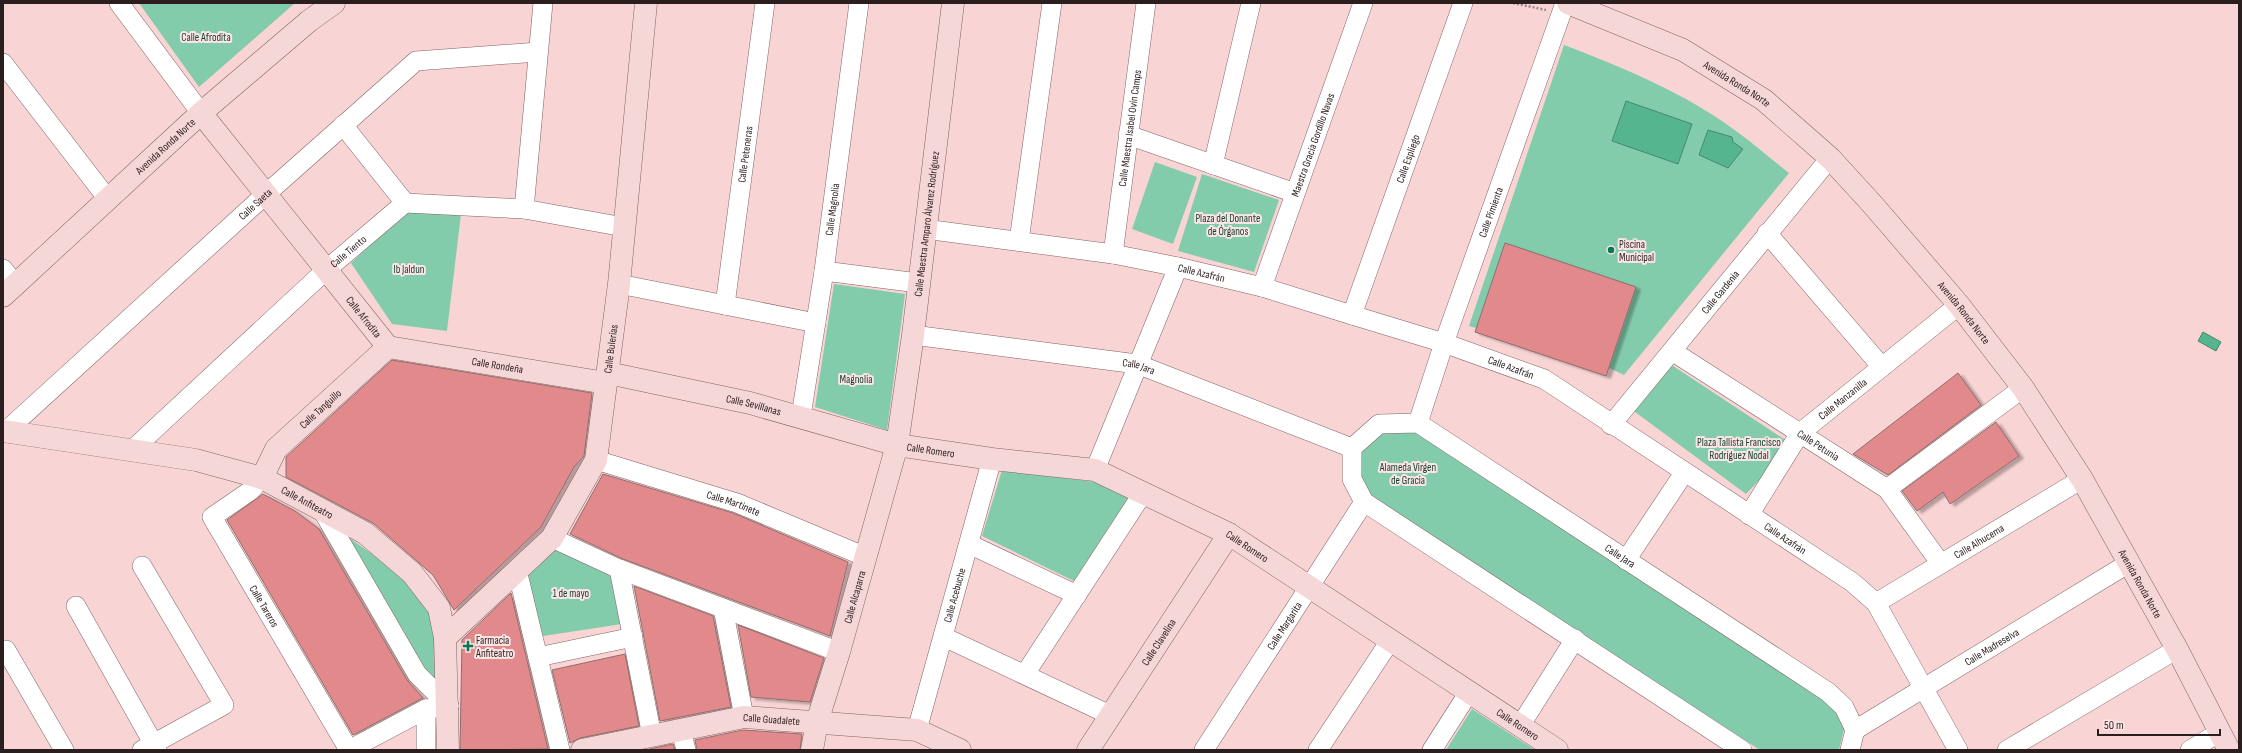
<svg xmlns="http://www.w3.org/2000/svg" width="2242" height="753" viewBox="0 0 2242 753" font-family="'Sofia Sans Condensed',sans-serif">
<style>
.green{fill:#82ccac}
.water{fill:#55b58e;stroke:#48886c}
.building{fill:#e2898b;stroke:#8e6e6e;filter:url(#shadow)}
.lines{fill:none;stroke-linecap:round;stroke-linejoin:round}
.street-casing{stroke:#836363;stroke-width:20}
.secondary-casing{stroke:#836363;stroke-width:23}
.path{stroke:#a18686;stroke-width:2.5;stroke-dasharray:2 2;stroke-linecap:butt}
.street{stroke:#fff;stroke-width:19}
.secondary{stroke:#f6d7d8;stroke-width:22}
.poi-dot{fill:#007956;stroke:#fce5e5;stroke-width:1.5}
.labels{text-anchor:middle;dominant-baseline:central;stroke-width:4;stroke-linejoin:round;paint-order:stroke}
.park-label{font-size:11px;fill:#174131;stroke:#fce5e5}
.street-label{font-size:11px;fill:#2b1e1e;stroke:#fce5e5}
.poi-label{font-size:11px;fill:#2b1e1e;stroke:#fce5e5;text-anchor:start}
</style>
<defs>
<filter id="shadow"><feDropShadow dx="4.5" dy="2.5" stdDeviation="1" flood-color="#0004"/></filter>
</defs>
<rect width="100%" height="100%" fill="#f9d4d4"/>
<path class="green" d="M139 3H295L199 87Z
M1564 45C1624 68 1685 93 1736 131 1754 144 1771 159 1789 173L1624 375 1609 368 1606 376 1475 332 1476 328 1469 326Z
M1155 162 1197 177 1173 244 1132 229Z
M1202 174 1279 200 1254 272 1178 251Z
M406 211 461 214 447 331 392 324 351 263Z
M834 284 905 294 887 430 815 407Z
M1664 360 1793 445 1746 494 1627 406Z
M1382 430 1416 431 1825 698 1845 725 1839 750H1760L1370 496 1357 476 1360 451Z
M1002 470 1095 482 1128 498 1074 581 982 536Z
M345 535C375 556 429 591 436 629 440 648 438 671 438 690Z
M549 541 615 571 622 624 543 636 524 568Z
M1472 709 1535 750H1446Z"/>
<path class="water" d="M1626 101 1692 124 1678 164 1612 141Z
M1708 130 1732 137 1733 142 1743 149 1728 168 1699 155Z
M2203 332 2221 342 2216 351 2198 341Z"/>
<path class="building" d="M1505 243 1636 287 1606 376 1475 332Z
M392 360 592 393 584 456 574 467 541 527 454 610 433 575 373 523 286 477V457Z
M1958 373 1981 405 1888 475 1853 454Z
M1996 422 2019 456 1950 504 1943 492 1917 511 1902 491Z
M603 474 733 513 848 562 830 636 623 559 570 534Z
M263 494 295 511 319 529 407 680 423 698 353 735 227 520Z
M634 586 713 616 731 707 660 721Z
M511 593 548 749 460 750 462 640Z
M738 625 824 658 810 702 751 697Z
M625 654 639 726 580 738 570 743 552 670Z
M743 730 802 734 800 750H697L695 740Z
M673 744 675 750H645Z"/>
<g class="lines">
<defs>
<g id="street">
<path d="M119 3 201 113"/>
<path d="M3 63 107 198"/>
<path d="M343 125 405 203"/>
<path d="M1128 135 1295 193"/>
<path d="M1213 165 1251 3"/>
<path d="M524 209 543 3"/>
<path id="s1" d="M925 229 1113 254 1178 267 1262 287 1352 315 1444 343 1544 379 1852 582 1876 603 1958 750"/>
<path d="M1767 233 1882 367"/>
<path d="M1019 241 1052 3"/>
<path id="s2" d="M1113 254 1146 3"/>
<path d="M3 269 15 285"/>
<path d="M824 271 918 283"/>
<path d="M619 284 816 323"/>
<path id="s3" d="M1262 287 1363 3"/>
<path id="s4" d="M725 305 765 3"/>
<path id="s5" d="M1352 315 1463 3"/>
<path id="s6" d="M913 335 1137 364 1352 448"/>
<path id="s7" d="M1672 351 1887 489 1941 564"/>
<path id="s8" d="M801 416 824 271 859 3"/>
<path id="s9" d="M1418 423 1444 343 1565 3"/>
<path id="s10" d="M1611 425 1830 158"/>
<path id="s11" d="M6 431 266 194 416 61 538 52"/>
<path id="s12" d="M131 451 326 270 405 203 524 209 624 227"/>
<path id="s13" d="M596 460 737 503 866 557"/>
<path d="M1095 470 1178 267"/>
<path id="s14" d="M262 478 250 491 212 517 349 750"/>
<path d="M1887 489 2023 388"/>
<path d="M322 510 417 674 449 706"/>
<path id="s15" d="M1749 515 1800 433 1959 305"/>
<path d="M552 538 619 569 839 652"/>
<path d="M969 544 1077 595"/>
<path d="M1626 560 1684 473"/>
<path d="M619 569 652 736"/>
<path d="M517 570 560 750"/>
<path id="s16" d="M1876 603 2082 479"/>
<path d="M76 606 157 750"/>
<path d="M723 608 744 717"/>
<path d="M944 637 1110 715"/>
<path d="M6 650 64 750"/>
<path d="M538 657 633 637"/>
<path d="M1025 674 1143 493"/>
<path d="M1520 726 1575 639"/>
<path d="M681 730 686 750"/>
<path id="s17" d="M917 730 992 459"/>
<path id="s18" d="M1855 730 2129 563"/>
<path d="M142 750 224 705 142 566"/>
<path d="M349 750 426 709 449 706"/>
<path d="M426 750V709"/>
<path id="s19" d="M1204 750 1364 502"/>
<path d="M1318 750 1390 641"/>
<path d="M1432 750 1469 692"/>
<path id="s20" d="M1742 750 1364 502 1352 479V448L1379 424 1418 423 1828 692 1844 707 1855 730 1850 750"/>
<path d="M2007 750 2177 649"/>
<path d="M2190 750 2220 732"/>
</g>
<g id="secondary">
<path id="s21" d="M1568 3 1683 50 1764 100 1830 158 1873 205 1959 305 2023 388 2082 479 2177 649 2229 750"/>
<path id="s22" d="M201 113 388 347"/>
<path id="s23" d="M3 296 201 113 309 21 334 3"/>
<path id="s24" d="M388 347 606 383"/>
<path id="s25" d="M608 373 750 403 897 445 992 459 1095 470 1229 534 1557 750"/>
<path id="s26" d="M3 431 196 460 262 478 365 533 412 573 439 608 445 638 448 750"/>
<path id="s27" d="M262 478 276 449 388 347"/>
<path id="s28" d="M445 638 552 538 596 460 619 284 646 3"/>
<path id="s29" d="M582 750 744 717 917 730 960 750"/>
<path id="s30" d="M812 750 817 722 839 652 897 445 913 335 953 3"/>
<path id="s31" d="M1088 750 1229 534"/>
</g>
</defs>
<use href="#street" class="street-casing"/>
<use href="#secondary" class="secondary-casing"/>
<path class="path" d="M1513 3 1546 10"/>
<use href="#street" class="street"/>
<use href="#secondary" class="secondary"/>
</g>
<g class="poi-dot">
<circle cx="1611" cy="250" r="4"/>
<path d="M466 640h4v4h4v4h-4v4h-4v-4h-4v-4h4z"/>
</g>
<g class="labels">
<g class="park-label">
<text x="206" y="37">Calle Afrodita</text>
<text x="1228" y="218">Plaza del Donante<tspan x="1228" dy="13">de Órganos</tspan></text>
<text x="409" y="269">Ib Jaldun</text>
<text x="856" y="379">Magnolia</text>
<text x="1739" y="442">Plaza Tallista Francisco<tspan x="1739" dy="13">Rodríguez Nodal</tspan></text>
<text x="1408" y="467">Alameda Virgen<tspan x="1408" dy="13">de Gracia</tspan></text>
<text x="571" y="593">1 de mayo</text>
</g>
<g class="street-label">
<text stroke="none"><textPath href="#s21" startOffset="188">Avenida Ronda Norte</textPath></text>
<text stroke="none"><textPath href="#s2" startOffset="127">Calle Maestra Isabel Ovín Camps</textPath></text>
<text stroke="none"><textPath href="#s3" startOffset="151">Maestra Gracia Gordillo Navas</textPath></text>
<text stroke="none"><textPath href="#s23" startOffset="221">Avenida Ronda Norte</textPath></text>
<text stroke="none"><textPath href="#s4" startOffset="152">Calle Peteneras</textPath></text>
<text stroke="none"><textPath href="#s5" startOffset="166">Calle Espliego</textPath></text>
<text stroke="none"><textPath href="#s11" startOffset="337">Calle Saeta</textPath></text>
<text stroke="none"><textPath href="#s8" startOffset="209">Calle Magnolia</textPath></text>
<text stroke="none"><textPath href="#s9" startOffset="223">Calle Pimienta</textPath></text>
<text stroke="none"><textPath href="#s30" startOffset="540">Calle Maestra Amparo Álvarez Rodríguez</textPath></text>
<text stroke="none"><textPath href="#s12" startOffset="295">Calle Tiento</textPath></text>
<text stroke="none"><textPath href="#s1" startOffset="280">Calle Azafrán</textPath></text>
<text stroke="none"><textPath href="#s10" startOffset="172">Calle Gardenia</textPath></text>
<text stroke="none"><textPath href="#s21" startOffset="512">Avenida Ronda Norte</textPath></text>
<text stroke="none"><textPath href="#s22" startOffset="261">Calle Afrodita</textPath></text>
<text stroke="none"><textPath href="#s28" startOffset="348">Calle Bulerías</textPath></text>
<text stroke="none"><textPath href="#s24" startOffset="111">Calle Rondeña</textPath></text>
<text stroke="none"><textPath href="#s6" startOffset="228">Calle Jara</textPath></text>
<text stroke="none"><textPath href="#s1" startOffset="604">Calle Azafrán</textPath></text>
<text stroke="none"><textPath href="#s15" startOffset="151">Calle Manzanilla</textPath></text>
<text stroke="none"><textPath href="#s25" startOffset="149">Calle Sevillanas</textPath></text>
<text stroke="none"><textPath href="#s27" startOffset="92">Calle Tanguillo</textPath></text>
<text stroke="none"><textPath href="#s7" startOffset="174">Calle Petunia</textPath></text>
<text stroke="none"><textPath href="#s25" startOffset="332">Calle Romero</textPath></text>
<text stroke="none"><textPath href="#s26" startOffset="315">Calle Anfiteatro</textPath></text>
<text stroke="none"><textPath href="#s13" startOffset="144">Calle Martinete</textPath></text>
<text stroke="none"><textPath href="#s1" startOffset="928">Calle Azafrán</textPath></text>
<text stroke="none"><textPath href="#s16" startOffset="120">Calle Alhucema</textPath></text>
<text stroke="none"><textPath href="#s25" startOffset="668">Calle Romero</textPath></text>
<text stroke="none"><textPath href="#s20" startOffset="826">Calle Jara</textPath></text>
<text stroke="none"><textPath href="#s21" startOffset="836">Avenida Ronda Norte</textPath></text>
<text stroke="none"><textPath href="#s17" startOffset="140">Calle Acebuche</textPath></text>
<text stroke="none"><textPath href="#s30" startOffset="159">Calle Alcaparra</textPath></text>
<text stroke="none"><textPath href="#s14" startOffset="167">Calle Tareros</textPath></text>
<text stroke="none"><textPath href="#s19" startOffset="148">Calle Margarita</textPath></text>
<text stroke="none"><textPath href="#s31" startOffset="129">Calle Clavelina</textPath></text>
<text stroke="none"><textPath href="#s18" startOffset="160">Calle Madreselva</textPath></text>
<text stroke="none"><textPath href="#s29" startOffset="193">Calle Guadalete</textPath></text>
<text stroke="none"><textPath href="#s25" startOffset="992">Calle Romero</textPath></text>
</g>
<g class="poi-label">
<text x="1619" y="244">Piscina<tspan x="1619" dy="13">Municipal</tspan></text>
<text x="476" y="640">Farmacia<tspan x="476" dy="13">Anfiteatro</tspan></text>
</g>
</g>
<rect width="2242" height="753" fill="none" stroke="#2b1e1e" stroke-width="8"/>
<path d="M2098 729v6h122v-6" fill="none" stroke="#2b1e1e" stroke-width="2"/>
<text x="2104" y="729" font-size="12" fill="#2b1e1e" stroke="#fce5e5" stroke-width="3" paint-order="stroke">50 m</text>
</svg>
